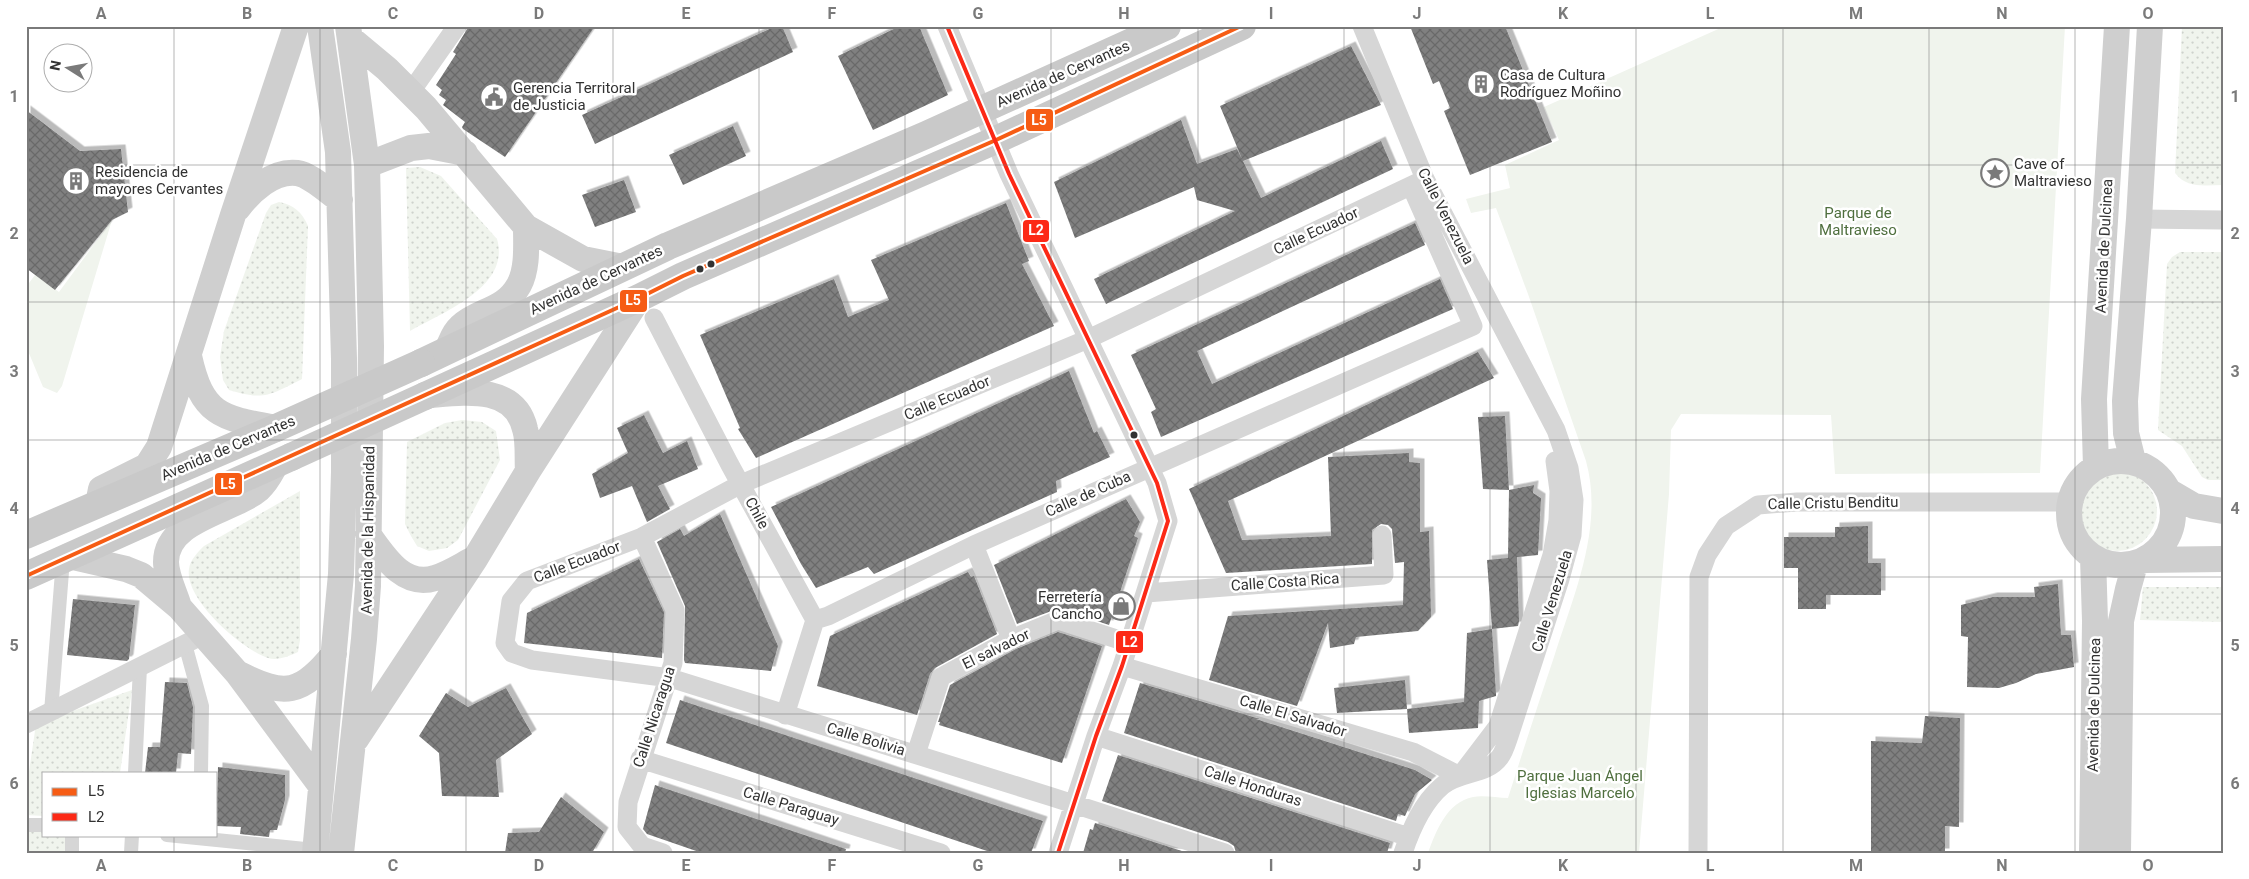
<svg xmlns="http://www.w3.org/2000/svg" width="2249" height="879" viewBox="0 0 2249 879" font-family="Roboto,sans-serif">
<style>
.grass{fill:url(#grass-dots)}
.green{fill:#f0f4ed}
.building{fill:url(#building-cross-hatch);filter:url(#shadow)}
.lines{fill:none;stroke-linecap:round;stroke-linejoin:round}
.pedestrian{stroke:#d6d6d6;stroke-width:14}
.minor{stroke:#d6d6d6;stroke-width:19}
.secondary{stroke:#cfcfcf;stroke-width:26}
.primary{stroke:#c9c9c9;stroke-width:28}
.primary-bridge{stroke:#c9c9c9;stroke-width:28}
.bus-1-casing{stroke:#fff;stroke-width:8}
.bus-2-casing{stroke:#fff;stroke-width:8}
.bus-1{stroke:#f65c14;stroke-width:4}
.bus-2{stroke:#fc2916;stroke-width:4}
.grid{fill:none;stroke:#7a7a7a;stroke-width:1;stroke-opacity:0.55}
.bus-dot{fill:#323232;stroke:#fff;stroke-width:2}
.labels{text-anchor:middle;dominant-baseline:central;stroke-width:5;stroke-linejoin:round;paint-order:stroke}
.street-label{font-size:15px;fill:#323232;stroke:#fff}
.poi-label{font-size:15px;fill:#323232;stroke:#fff;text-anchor:start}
.park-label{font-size:15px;fill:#4f6f3e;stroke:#fff}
.line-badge{stroke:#fff;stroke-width:2}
.badge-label{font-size:14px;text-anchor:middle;font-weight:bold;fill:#fff}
.neatline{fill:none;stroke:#7a7a7a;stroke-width:2}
.grid-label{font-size:16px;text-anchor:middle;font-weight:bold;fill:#7a7a7a}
</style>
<defs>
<pattern id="grass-dots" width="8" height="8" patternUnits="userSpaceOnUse" patternTransform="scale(1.25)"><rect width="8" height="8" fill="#f0f4ed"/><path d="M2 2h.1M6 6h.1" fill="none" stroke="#ced2cc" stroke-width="1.8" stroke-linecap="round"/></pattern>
<pattern id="building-cross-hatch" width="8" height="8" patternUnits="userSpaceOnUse" patternTransform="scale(1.25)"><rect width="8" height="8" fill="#808080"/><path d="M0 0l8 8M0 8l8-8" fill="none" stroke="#696969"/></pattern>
<filter id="shadow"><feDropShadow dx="4.5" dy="-4.5" stdDeviation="0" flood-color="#0004"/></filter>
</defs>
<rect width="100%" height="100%" fill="#fff"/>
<path class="grass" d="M2182 26H2223V185C2205 185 2187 189 2175 173Z
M420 167 441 176 497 239C511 287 443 312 410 331L406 168Z
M279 202C294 205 302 212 308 226L302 379C270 395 265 401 229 390L223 380 220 357 224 331 266 213 271 205Z
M2180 252H2223V480H2208L2202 477 2182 446 2158 430 2167 264 2172 257Z
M462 420 482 422 496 431 500 460 458 540 447 548 429 551 417 546 411 536 405 524 407 442 445 423Z
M2077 511a40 40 0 1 1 80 0a40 40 0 1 1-80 0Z
M300 491V640L298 652C289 656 278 661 268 658 241 649 184 599 189 569 190 560 198 552 204 546Z
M2143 587H2223V622L2140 620Z
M132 690 120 773H44V816L26 815V792L36 724Z
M28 830 44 832V835L68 836 67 853H26Z"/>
<path class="green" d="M1725 26H2065L2040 473 1835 474 1831 415 1681 414 1671 430 1669 494 1639 853H1428C1436 831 1447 802 1473 797 1484 795 1497 798 1508 798 1523 751 1538 704 1554 657 1574 594 1604 527 1586 461L1528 294 1496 208 1471 213 1466 199 1510 188 1505 165 1559 140 1544 107Z
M112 220 62 386 57 393 43 387 26 346V287L35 275 59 292Z"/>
<path class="building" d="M469 26H595L505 157 463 129 462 127 465 122 443 105 446 100 439 95 442 90 436 85 456 54 453 52Z
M776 26H782L793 52 595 144 582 115Z
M900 26H919L948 95 873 130 838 56Z
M1410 26H1505L1552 142 1470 175 1444 111 1450 108 1439 81 1433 84Z
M1351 46 1381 105 1243 161 1261 198 1381 141 1393 169 1106 304 1094 279 1235 211 1197 200 1194 187 1075 238 1054 182 1181 120 1197 164 1237 149 1242 159 1220 106Z
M26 110 80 151 121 149 128 212 112 220 55 290 26 268Z
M733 126 746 156 683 185 669 155Z
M624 180 636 212 595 227 582 195Z
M1006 203 1029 261 1022 264 1054 326 756 458 738 429 740 428 700 335 834 279 848 317 889 300 871 260Z
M1415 223 1425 245 1197 351 1212 384 1440 279 1453 309 1161 437 1151 412 1156 409 1131 355Z
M1478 352 1494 378 1228 501 1242 540 1331 536 1328 457 1409 453V462L1420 463V532L1429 531 1431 617 1418 631 1356 637 1354 644 1330 648 1328 623 1297 706 1209 680 1228 616 1403 605 1404 562 1395 563 1392 529 1388 525 1381 524 1372 530V564L1226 573 1189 489Z
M1069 371 1094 433 1097 431 1110 457 1056 481 1057 492 874 574 868 567 816 588 801 564 771 507Z
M644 415 663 453 687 441 698 469 658 486 670 509 647 522 632 486 600 498 592 474 628 453 617 428Z
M1505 416 1509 490 1483 489 1478 417Z
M1534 485 1533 493 1541 498 1538 555 1508 558 1509 490Z
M1126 499 1140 522 1134 536 1138 538 1109 625 1061 609 1054 610 1017 624 994 565Z
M720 514 778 646 771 671 685 663 684 660 685 606 657 542 680 529 684 536Z
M1868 526V563H1881V595H1826V609H1798V568H1784V537H1835V527Z
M1517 557 1519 621 1518 626 1492 629 1487 560Z
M639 559 664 612 662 658 524 643 527 613Z
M968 572 971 577 974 576 997 634 935 668 930 674 917 715 817 686 830 636Z
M2058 584 2061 635H2071L2074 667 2036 674 2016 683 1999 688 1967 687 1968 637 1961 636V605L1993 597H2035L2034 587Z
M73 599 135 605 129 659 127 661 67 655Z
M1492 629 1496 694V696L1479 701 1478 728 1409 733 1407 709 1464 702 1467 633Z
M1058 632 1102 646 1062 763 939 725 940 722H938L950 685 1016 649Z
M1405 680 1407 709 1337 713 1334 688Z
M165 682 187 683 193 707 191 754 178 753 176 773H145L148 747H160Z
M1140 683 1260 719H1256L1415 770 1432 780 1415 794 1405 816 1398 814 1396 821 1124 733Z
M506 688 532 734 496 760 499 797 442 796 439 753 419 736 446 693 468 707Z
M680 700 1043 821 1031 853H993L666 743Z
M1925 716 1960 718 1959 827 1945 826V853H1871V741L1922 743Z
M1118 755 1390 843 1387 853H1236L1234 846 1228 842 1102 801Z
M218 767 285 775V800L277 830H270L269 837 240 834 241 827 216 826Z
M655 785 846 849 845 853H702L647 834 643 829Z
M561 797 604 832 592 853H505L508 833 539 832Z
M1095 823 1188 853H1083L1090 829 1093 830Z"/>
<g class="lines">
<path class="pedestrian" d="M185 644 202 706 201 773
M51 712 63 559
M135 773 140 667
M26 825H44
M167 835 315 850
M72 853V835
M131 853 132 835"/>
<path class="minor" d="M947 26 1009 174 1157 483 1168 521 1122 666 1096 736 1058 853
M1362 26 1425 179 1556 430 1569 468 1574 500 1572 535 1560 579 1509 736C1507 742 1504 752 1500 757 1486 776 1459 771 1442 786 1422 803 1411 829 1403 853
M410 93 457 26
M2139 219 2223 220
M654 318 730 465 815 620 785 715
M642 537 675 610 673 663 628 802 627 827 642 846 663 853
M974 545 1011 639
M1146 593 1384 575 1382 535
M815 620 828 616 974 545 1473 326 1411 186
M1122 666 1413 752 1460 776
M26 724 205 634
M1096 736 1409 837
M916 754 941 677 1011 639 1058 620 1129 643
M640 759 941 853
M1460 776 1498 726 1552 555 1558 520 1559 491 1555 461
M1225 853 1052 797 670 678 532 660 512 653 505 643 511 601 527 581 642 537 741 484 1088 339 1425 179
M1698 853 1699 577 1707 555 1726 526 1758 505 1797 502H2070"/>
<path class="secondary" d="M351 39 387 69 426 108 526 227 583 259 623 267
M367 165 411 148 429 146 465 153
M238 208C251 191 273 170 297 173 311 175 328 192 340 200
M447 350C451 342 453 333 460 327 479 309 504 312 519 285 528 268 526 245 526 227
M189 356C202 415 220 418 276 428
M431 395C465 392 515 385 525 429 529 442 527 457 528 471
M2069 513a52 52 0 1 1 104 0a52 52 0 1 1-104 0Z
M2133 461 2126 433 2125 401 2139 219 2150 26
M2096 467 2094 399 2117 26
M2170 492 2194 506 2223 511
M98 504 101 489 147 466 159 447 233 215 296 26
M368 534C384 556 403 588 435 578 449 574 462 565 474 559
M69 556 126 569 141 575 179 607 238 674 321 786
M2145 560 2223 559
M179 607C175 593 166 576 166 562 166 519 232 512 259 489 267 482 271 473 276 464
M239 674C285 697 301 695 334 654
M356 739 475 559 528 471 639 298
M315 853 341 574 344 472V359L338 152 320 26
M341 853 364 639 368 586 371 346 367 165 348 26
M2092 853 2095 621 2093 557
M2118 853 2121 621 2128 589 2135 564"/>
<path class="primary" d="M421 363 668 246 926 135 1167 26
M425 396 639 298 683 276 996 140 1242 26
M26 535 276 428
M26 576 291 457"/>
<path class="primary-bridge" d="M276 428 421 363
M291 457 425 396"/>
<defs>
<path id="bus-1" d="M26 576 639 298 683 276 996 140 1241 26"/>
<path id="bus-2" d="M947 26 1009 174 1157 483 1168 521 1122 666 1096 736 1058 853"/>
</defs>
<use href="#bus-1" class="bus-1-casing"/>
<use href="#bus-2" class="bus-2-casing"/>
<use href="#bus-1" class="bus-1"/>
<use href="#bus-2" class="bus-2"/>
</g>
<path class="grid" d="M174 26V773M320 26V853M466 26V853M613 26V853M759 26V853M905 26V853M1051 26V853M1198 26V853M1344 26V853M1490 26V853M1636 26V853M1783 26V853M1929 26V853M2075 26V853M26 165H2223M26 302H2223M26 440H2223M26 577H2223M26 714H2223M174 835V853"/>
<defs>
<symbol id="building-ring" viewBox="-11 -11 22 22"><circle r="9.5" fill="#fff" stroke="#7a7a7a" stroke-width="1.5"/><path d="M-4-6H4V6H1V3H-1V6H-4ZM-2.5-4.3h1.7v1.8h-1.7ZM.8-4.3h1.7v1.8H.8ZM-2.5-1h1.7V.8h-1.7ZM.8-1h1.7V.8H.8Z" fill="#7a7a7a"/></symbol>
<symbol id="civic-ring" viewBox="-11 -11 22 22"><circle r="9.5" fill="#fff" stroke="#7a7a7a" stroke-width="1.5"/><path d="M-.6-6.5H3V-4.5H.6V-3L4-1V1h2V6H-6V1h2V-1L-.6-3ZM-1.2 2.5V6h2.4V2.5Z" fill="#7a7a7a"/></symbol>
<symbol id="sight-ring" viewBox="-11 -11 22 22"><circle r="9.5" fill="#fff" stroke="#7a7a7a" stroke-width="1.5"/><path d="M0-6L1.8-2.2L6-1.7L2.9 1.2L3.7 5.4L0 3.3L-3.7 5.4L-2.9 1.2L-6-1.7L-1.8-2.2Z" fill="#7a7a7a"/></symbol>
<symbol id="shop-ring" viewBox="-11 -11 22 22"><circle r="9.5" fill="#fff" stroke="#7a7a7a" stroke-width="1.5"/><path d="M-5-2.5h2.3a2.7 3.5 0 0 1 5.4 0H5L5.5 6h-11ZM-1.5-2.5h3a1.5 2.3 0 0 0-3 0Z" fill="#7a7a7a"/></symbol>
</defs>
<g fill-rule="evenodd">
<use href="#building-ring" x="1465" y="68" width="32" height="32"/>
<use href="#civic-ring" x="478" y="81" width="32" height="32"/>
<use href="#sight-ring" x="1979" y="157" width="32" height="32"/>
<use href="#building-ring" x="60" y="165" width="32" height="32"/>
<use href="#shop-ring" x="1105" y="590" width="32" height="32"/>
</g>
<g class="bus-dot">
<circle cx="711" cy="264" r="4.5"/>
<circle cx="700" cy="269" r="4.5"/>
<circle cx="1134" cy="435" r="4.5"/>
</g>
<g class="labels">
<g class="street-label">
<text transform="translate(1063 74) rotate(-24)">Avenida de Cervantes</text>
<text transform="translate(1446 216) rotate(63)">Calle Venezuela</text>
<text transform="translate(1316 231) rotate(-25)">Calle Ecuador</text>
<text transform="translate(2104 246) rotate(-87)">Avenida de Dulcinea</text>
<text transform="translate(596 280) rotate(-25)">Avenida de Cervantes</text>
<text transform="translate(947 398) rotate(-23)">Calle Ecuador</text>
<text transform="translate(228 448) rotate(-23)">Avenida de Cervantes</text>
<text transform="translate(1088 494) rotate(-24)">Calle de Cuba</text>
<text transform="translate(1833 503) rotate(-1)">Calle Cristu Benditu</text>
<text transform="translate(757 513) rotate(62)">Chile</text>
<text transform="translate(368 530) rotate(-89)">Avenida de la Hispanidad</text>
<text transform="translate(577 562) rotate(-21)">Calle Ecuador</text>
<text transform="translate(1285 582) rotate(-4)">Calle Costa Rica</text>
<text transform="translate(1552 601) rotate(-73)">Calle Venezuela</text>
<text transform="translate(996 649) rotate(-26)">El salvador</text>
<text transform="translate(2094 705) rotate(-89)">Avenida de Dulcinea</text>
<text transform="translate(1293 716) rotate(17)">Calle El Salvador</text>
<text transform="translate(654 717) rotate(-72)">Calle Nicaragua</text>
<text transform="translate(866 739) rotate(17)">Calle Bolivia</text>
<text transform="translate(1253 786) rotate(18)">Calle Honduras</text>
<text transform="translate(791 806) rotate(17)">Calle Paraguay</text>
</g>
<g class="poi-label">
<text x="1500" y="75">Casa de Cultura<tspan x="1500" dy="17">Rodríguez Moñino</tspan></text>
<text x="513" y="88">Gerencia Territoral<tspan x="513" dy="17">de Justicia</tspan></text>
<text x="2014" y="164">Cave of<tspan x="2014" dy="17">Maltravieso</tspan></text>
<text x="95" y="172">Residencia de<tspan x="95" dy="17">mayores Cervantes</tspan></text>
<text x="1102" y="597" text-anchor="end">Ferretería<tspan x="1102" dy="17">Cancho</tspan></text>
</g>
<g class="park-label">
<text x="1858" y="213">Parque de<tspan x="1858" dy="17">Maltravieso</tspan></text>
<text x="1580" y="776">Parque Juan Ángel<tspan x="1580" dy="17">Iglesias Marcelo</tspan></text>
</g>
</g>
<g class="line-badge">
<rect x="1025" y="108" width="29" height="24" rx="5" fill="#f65c14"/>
<rect x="1022" y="219" width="28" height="24" rx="5" fill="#fc2916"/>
<rect x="619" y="289" width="29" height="24" rx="5" fill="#f65c14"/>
<rect x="214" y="472" width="29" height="24" rx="5" fill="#f65c14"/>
<rect x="1115" y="630" width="29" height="24" rx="5" fill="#fc2916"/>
</g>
<g class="badge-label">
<text x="1039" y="125">L5</text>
<text x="1036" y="235">L2</text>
<text x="633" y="305">L5</text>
<text x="228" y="489">L5</text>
<text x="1130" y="647">L2</text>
</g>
<rect width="2249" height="879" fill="none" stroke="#ffffff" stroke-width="55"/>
<rect x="42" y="772" width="175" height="65" fill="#ffffff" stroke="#adadad"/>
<rect x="52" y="788" width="25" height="8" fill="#f65c14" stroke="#adadad"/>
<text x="88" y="796" font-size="15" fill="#323232">L5</text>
<rect x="52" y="813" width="25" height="8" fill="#fc2916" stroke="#adadad"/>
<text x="88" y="822" font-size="15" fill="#323232">L2</text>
<g transform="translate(68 68) rotate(281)"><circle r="24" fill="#ffffff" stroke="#adadad"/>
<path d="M0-4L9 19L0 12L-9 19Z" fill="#7a7a7a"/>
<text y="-8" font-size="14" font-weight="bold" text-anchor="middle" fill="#323232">N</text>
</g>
<rect x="28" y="28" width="2194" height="824" class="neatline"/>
<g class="grid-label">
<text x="101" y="19">A</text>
<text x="247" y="19">B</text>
<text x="393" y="19">C</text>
<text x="539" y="19">D</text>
<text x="686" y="19">E</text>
<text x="832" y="19">F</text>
<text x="978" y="19">G</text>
<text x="1124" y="19">H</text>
<text x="1271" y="19">I</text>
<text x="1417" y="19">J</text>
<text x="1563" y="19">K</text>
<text x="1710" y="19">L</text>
<text x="1856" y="19">M</text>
<text x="2002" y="19">N</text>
<text x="2148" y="19">O</text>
<text x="14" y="102">1</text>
<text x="2235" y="102">1</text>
<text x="14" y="239">2</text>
<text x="2235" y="239">2</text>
<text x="14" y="377">3</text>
<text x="2235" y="377">3</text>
<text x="14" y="514">4</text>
<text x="2235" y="514">4</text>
<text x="14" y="651">5</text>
<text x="2235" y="651">5</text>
<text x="14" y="789">6</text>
<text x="2235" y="789">6</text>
<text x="101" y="871">A</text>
<text x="247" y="871">B</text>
<text x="393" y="871">C</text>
<text x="539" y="871">D</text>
<text x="686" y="871">E</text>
<text x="832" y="871">F</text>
<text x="978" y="871">G</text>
<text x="1124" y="871">H</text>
<text x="1271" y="871">I</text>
<text x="1417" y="871">J</text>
<text x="1563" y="871">K</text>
<text x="1710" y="871">L</text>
<text x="1856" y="871">M</text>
<text x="2002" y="871">N</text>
<text x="2148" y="871">O</text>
</g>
</svg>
